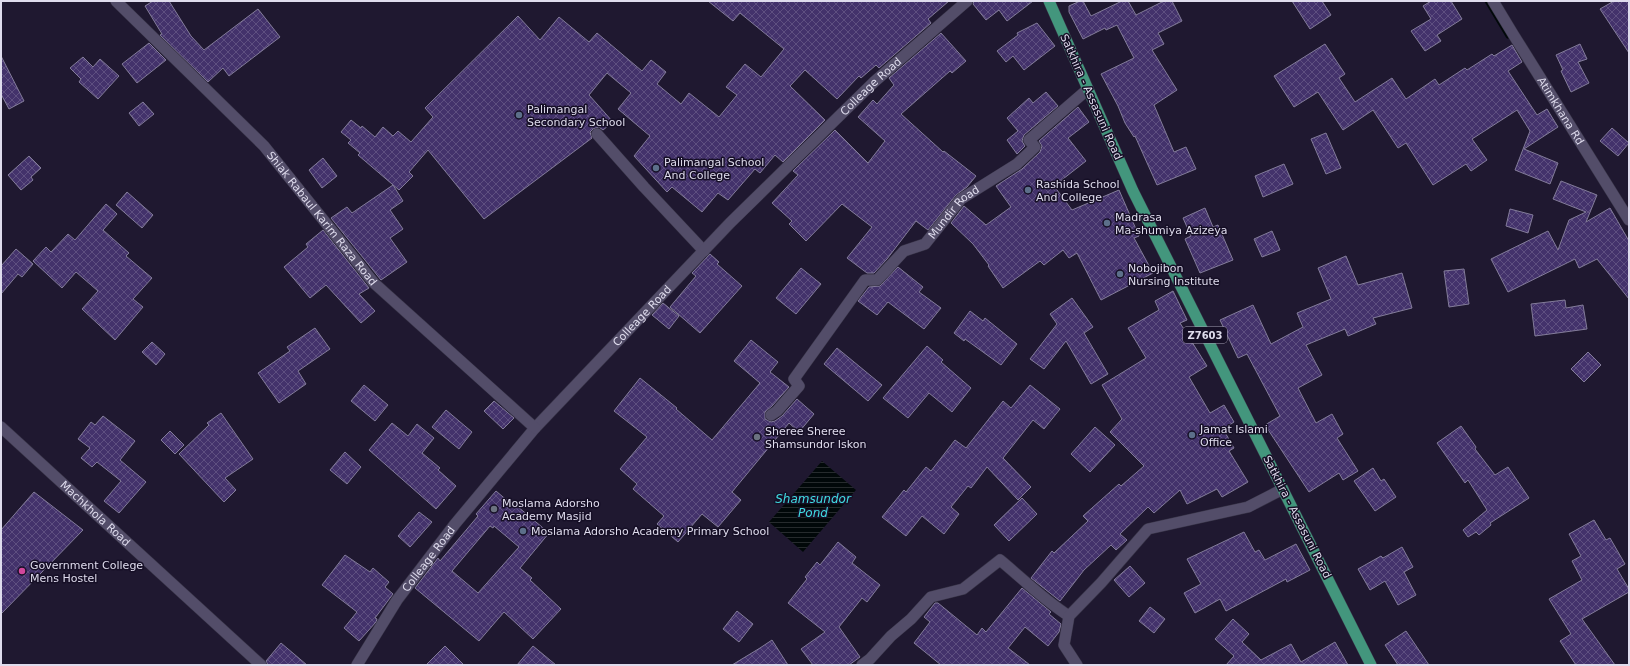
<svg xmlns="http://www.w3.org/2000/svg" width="1630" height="666" viewBox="0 0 1630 666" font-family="'DejaVu Sans',sans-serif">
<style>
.water{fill:url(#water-rules)}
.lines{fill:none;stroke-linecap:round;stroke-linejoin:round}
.stream{stroke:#010809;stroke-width:5}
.building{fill:url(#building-cross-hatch);stroke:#837c9a;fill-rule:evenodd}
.tertiary-casing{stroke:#383447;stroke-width:12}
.secondary-casing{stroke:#383447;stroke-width:12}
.primary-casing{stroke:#383447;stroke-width:12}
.tertiary{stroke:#534d69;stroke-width:11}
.secondary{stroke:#534d69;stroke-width:11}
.primary{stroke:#43967d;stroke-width:11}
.service-dot{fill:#5c6f8a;stroke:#160f26;stroke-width:1.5}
.worship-dot{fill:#6b7280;stroke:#160f26;stroke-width:1.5}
.hotel-dot{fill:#d1479c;stroke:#160f26;stroke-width:1.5}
.labels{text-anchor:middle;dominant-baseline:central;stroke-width:3;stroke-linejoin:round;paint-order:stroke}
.shield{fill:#160f26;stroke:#a39eb1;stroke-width:1}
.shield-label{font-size:10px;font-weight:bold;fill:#dfdced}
.street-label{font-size:11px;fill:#dfdced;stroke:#160f26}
.poi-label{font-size:11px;fill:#dfdced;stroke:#160f26;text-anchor:start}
.water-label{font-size:12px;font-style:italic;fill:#40dde3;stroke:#160f26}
</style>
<defs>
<pattern id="water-rules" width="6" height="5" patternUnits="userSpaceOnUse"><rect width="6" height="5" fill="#010809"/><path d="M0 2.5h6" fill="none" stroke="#262b2d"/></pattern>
<pattern id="building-cross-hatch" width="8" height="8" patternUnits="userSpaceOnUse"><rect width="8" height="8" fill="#43326b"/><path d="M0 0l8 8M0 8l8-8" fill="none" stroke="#5e4f80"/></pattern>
</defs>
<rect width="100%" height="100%" fill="#1f1830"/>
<path class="water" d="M822 461 856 490 803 552 769 522Z"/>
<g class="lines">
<path class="stream" d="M1487 1 1508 36"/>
</g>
<path class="building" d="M153 1H169L191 36 204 50 258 9 280 37 229 76 223 68 208 82 160 35 162 34 145 6Z
M708 1H949L928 19 931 23 879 68 876 65 861 78 859 76 837 99 805 70 790 86 825 120 783 162 775 155 760 173 755 169 728 200 718 193 702 212 672 187 667 192 634 156 650 136 618 109 631 93 607 73 589 95 613 122 603 130 599 127 593 129 590 132 592 138 484 219 428 150 409 172 413 176 399 190 358 155 360 153 348 143 351 140 341 132 351 120 361 128 362 126 375 137 383 127 393 136 398 131 411 142 433 117 425 108 518 16 540 40 559 17 589 42 597 33 642 71 651 60 666 72 657 84 681 104 689 93 719 117 737 95 726 87 745 64 761 77 784 49 740 13 733 21Z
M974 1H1033L1007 21 999 10 986 20 973 4Z
M1080 1H1083L1091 16 1122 1H1128L1136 15 1164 1H1172L1182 21 1158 33 1164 44 1152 50 1177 90 1154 105 1174 152 1186 147 1196 169 1157 185 1135 136 1134 137 1125 123 1118 106 1101 74 1134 58 1117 25 1106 30 1105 28 1083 39 1069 12V6Z
M1292 1H1322L1331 15 1310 29Z
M1431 1H1451L1462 19 1437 35 1441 41 1425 51 1411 31 1431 19 1423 6Z
M1614 1H1629V53L1600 9Z
M1037 23 1055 46 1024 70 1013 56 1006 62 997 51 1018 35 1017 33Z
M941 33 966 61 952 73 950 71 901 114 943 152 944 151 976 176 967 187 956 195 928 230 916 221 887 259 874 273H867L847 258 872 227 842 204 806 241 789 224 792 221 772 203 798 175 793 171 835 130 868 163 885 141 858 117 873 100 877 104 894 85 889 78Z
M149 43 166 60 137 83 122 64Z
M1325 44 1345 74 1339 78 1355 102 1392 78 1406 99 1435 79 1439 85 1465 68 1467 70 1492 54 1494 56 1512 45 1522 62 1508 71 1537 115 1547 109 1558 127 1524 149 1558 163 1550 184 1515 170 1530 131 1517 110 1472 139 1487 160 1471 171 1466 164 1433 185 1406 143 1398 148 1373 110 1343 130 1318 92 1294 107 1274 76Z
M1580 44 1587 59 1578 62 1589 83 1571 92 1561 71 1563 70 1556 55Z
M1 56 24 101 9 109 1 94Z
M83 57 93 67 100 59 119 76 98 99 79 82 81 79 70 68Z
M1046 92 1058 106 1024 135 1022 141 1025 146 1017 154 1007 140 1018 131 1007 118 1029 98 1033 103Z
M143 102 154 114 139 126 129 113Z
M1078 107 1089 122 1068 138 1086 161 1054 186 1072 210 1119 190 1139 236 1134 238 1153 273 1101 300 1077 253 1069 258 1063 250 1044 265 1040 261 1003 288 988 266 989 265 973 244 951 223 964 206 986 225 1011 207 996 186 1022 169 1040 152 1042 146 1039 141Z
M1612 128 1629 143 1618 156 1600 141Z
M1326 133 1341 168 1326 174 1311 139Z
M29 156 41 168 31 177 33 180 21 190 8 175Z
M323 158 337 176 322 188 309 170Z
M1284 164 1293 184 1263 197 1255 176Z
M1561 181 1597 195 1586 222 1610 208 1629 241V299L1597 259 1579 268 1575 259 1508 292 1491 259 1548 231 1558 250 1569 220 1586 212 1553 199Z
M393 185 403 201 390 210 403 229 390 238 407 262 381 280 331 218 347 207 352 213Z
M127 192 153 215 142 228 116 205Z
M106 204 117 214 103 230 129 253 126 256 152 278 133 299 143 307 115 340 82 309 98 291 76 272 62 288 33 261 46 247 51 252 68 234 75 240Z
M1205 208 1213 227 1218 225 1233 260 1200 273 1185 239 1191 236 1183 218Z
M1510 209 1533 215 1528 233 1506 226Z
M323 230 369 288 359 294 375 311 361 323 326 285 310 298 284 267 308 247 306 244Z
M1272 231 1280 250 1262 257 1254 239Z
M16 249 33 264 22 277 18 274 1 294V266Z
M710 254 719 262 717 264 742 286 700 333 670 307 696 276 692 273Z
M1346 256 1358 285 1402 273 1412 308 1373 318 1376 324 1348 336 1345 329 1306 345 1322 375 1298 388 1316 423 1332 414 1343 434 1337 438 1358 471 1343 480 1339 473 1309 492 1265 425 1280 416 1247 354 1238 358 1220 320 1253 305 1271 344 1303 327 1297 313 1331 299 1318 268Z
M898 267 923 287 919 292 941 308 924 329 888 302 877 315 858 301 869 287 880 286Z
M801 268 821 284 796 314 776 298Z
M1464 269 1469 304 1449 307 1444 271Z
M1173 291 1187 320 1180 323 1207 366 1189 377 1210 413 1224 405 1234 422 1223 429 1234 448 1229 451 1248 482 1222 497 1217 489 1187 504 1180 490 1154 513 1148 507 1120 534 1127 540 1116 550 1111 545 1084 570 1060 601 1031 578 1052 551 1054 553 1088 521 1083 516 1119 484 1121 486 1144 466 1110 432 1122 419 1102 385 1146 358 1128 328 1159 310 1155 301Z
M1072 298 1093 327 1084 333 1108 374 1091 384 1066 341 1044 369 1030 359 1057 324 1050 314Z
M1565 300 1566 308 1583 305 1587 329 1535 336 1531 304Z
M663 303 679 316 669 329 652 315Z
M970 311 983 321 985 318 1017 344 1001 365 965 339 964 341 954 333Z
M315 328 330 349 298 371 306 384 279 403 258 373 290 351 287 347Z
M751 340 778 362 770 372 789 387 772 406 765 412V419L771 422 775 421 782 416 797 399 814 414 799 432 789 423 732 492 741 500 718 527 702 514 678 542 657 524 664 516 633 489 637 484 620 469 647 437 614 411 640 378 677 408 676 409 712 440 760 383 734 361Z
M152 342 165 354 156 365 142 352Z
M927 346 943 360 941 362 971 388 952 412 929 393 908 418 883 398Z
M837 348 882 385 868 401 824 364Z
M1588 352 1601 365 1584 382 1571 369Z
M364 385 388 405 375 421 351 401Z
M1030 385 1060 409 1044 429 1033 420 1003 458 1031 487 1018 500 987 467 971 488 968 486 951 507 959 514 944 534 922 516 906 536 882 517 904 490 906 492 926 467 931 471 955 440 966 448 1003 401 1011 408Z
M494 401 514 418 503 429 484 411Z
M446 410 472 432 459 449 432 427Z
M221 413 253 459 225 478 236 490 224 502 179 454 209 425 207 423Z
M103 416 135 441 120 460 146 482 119 513 104 501 121 481 97 462 92 467 81 458 90 448 78 439 91 422 95 425Z
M392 423 408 436 417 424 434 438 422 453 440 468 438 470 456 486 436 509 369 450Z
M1461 426 1476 447 1475 449 1495 475 1508 467 1529 498 1490 523 1491 525 1479 535 1476 532 1468 537 1463 530 1487 510 1468 480 1465 483 1437 443Z
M1095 427 1115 445 1090 472 1071 454Z
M170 431 184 445 175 454 161 440Z
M345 452 361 467 347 484 330 470Z
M1373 468 1381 481 1384 479 1396 497 1375 511 1354 481Z
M496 491 516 508 517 506 549 533 520 568 532 578 530 580 561 609 533 639 504 612 479 641 415 588 438 558 440 561 478 516 476 514ZM490 526 493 528 494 526 519 547 478 593 452 571Z
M34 492 83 530 1 614V530Z
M1022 498 1037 514 1009 541 994 525Z
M419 512 432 522 410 547 398 536Z
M1594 520 1606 540 1610 538 1625 564 1617 569 1629 589V592L1582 619 1615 665H1576L1560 641 1571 634 1549 599 1582 580 1572 561 1581 556 1569 534Z
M1244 532 1255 552 1259 550 1265 560 1296 544 1310 570 1287 582 1286 579 1226 611 1220 599 1195 613 1184 593 1201 584 1187 559Z
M838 542 856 557 852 563 880 585 867 602 862 598 839 627 860 657 849 665H813L801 649 825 632 788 603 807 579 805 577 817 562 820 565Z
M1402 547 1413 567 1404 572 1416 595 1398 605 1385 581 1370 590 1358 569 1381 556 1383 558Z
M345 555 370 572 373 568 389 582 385 587 393 594 375 618 377 619 376 622 359 641 344 628 357 612 322 585Z
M1130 566 1145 583 1129 597 1114 580Z
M1022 588 1051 612 1049 614 1061 624 1059 632 1048 646 1025 627 1008 648 1030 665H941L914 643 930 622 924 617 935 603H938L977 635 982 628 986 632Z
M1150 607 1165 619 1154 633 1139 621Z
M737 611 753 624 739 642 723 629Z
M1233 619 1249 634 1242 642 1261 660 1291 644 1301 662 1335 642 1348 665H1226L1234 656 1215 639Z
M1406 631 1429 665H1398L1385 645Z
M772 640 788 665H732L760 648Z
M281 643 307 665H268L266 661Z
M445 646 464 665H426Z
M533 646 556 665H517Z"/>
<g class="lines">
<defs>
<g id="tertiary">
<path id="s1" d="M1493 1 1513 34 1629 220"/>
<path d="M597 134 644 187 704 251"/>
<path id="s2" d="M771 415 777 411 799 386 794 379 865 280H877L904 251 925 244 961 199 1017 164 1035 147 1029 140 1088 89"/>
<path id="s3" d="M1 427 261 665"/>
<path id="s4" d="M357 665 397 600 455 524 535 428 730 223 874 82 967 1"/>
<path d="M862 665 870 659 891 636 911 619 931 597 963 589 1000 560C1023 579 1044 600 1069 616"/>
<path d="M1077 665 1064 645 1069 616 1101 583 1148 529 1248 507 1283 489"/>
</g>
<g id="secondary">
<path id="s5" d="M116 1 264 146 374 283 535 428"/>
</g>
<path id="primary" d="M1049 1 1133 191 1371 665"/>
</defs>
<use href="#tertiary" class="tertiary-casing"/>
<use href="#secondary" class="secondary-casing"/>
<use href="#primary" class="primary-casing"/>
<use href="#tertiary" class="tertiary"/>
<use href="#secondary" class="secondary"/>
<use href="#primary" class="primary"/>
</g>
<g class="service-dot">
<circle cx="519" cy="115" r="4"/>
<circle cx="656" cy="168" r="4"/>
<circle cx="1028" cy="190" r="4"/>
<circle cx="1107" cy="223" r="4"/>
<circle cx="1120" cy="274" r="4"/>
<circle cx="1192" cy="435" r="4"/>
<circle cx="523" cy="531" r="4"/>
</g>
<g class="worship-dot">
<circle cx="757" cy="437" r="4"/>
<circle cx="494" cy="509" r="4"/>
</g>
<circle class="hotel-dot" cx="22" cy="571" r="4"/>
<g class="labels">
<rect class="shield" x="1183" y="327" width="44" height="16" rx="3"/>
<g class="shield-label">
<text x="1205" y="335">Z7603</text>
</g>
<g class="street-label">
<text stroke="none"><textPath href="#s4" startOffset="776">Colleage Road</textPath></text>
<text transform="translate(1091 97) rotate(66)">Satkhira - Assasuni Road</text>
<text stroke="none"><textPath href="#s1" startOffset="129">Atimkhana Rd</textPath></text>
<text stroke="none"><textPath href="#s2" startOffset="288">Mundir Road</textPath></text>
<text stroke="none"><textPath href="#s5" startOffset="300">Shiak Rabaul Karim Raza Road</textPath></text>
<text stroke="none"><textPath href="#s4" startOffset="452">Colleage Road</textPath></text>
<text stroke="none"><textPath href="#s3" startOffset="128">Machkhola Road</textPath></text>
<text transform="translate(1297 517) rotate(63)">Satkhira - Assasuni Road</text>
<text stroke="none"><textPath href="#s4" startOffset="128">Colleage Road</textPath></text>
</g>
<g class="poi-label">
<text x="527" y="109">Palimangal<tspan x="527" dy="13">Secondary School</tspan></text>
<text x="664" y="162">Palimangal School<tspan x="664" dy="13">And College</tspan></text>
<text x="1036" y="184">Rashida School<tspan x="1036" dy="13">And College</tspan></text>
<text x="1115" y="217">Madrasa<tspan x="1115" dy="13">Ma-shumiya Azizeya</tspan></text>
<text x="1128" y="268">Nobojibon<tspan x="1128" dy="13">Nursing Institute</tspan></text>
<text x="1200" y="429">Jamat Islami<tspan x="1200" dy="13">Office</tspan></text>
<text x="765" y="431">Sheree Sheree<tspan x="765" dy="13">Shamsundor Iskon</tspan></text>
<text x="502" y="503">Moslama Adorsho<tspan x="502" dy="13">Academy Masjid</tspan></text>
<text x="531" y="531">Moslama Adorsho Academy Primary School</text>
<text x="30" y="565">Government College<tspan x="30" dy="13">Mens Hostel</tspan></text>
</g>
<g class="water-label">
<text x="813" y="499">Shamsundor<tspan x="813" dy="14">Pond</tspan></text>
</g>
</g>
<rect width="1630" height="666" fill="none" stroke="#dfdced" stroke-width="4"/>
</svg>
